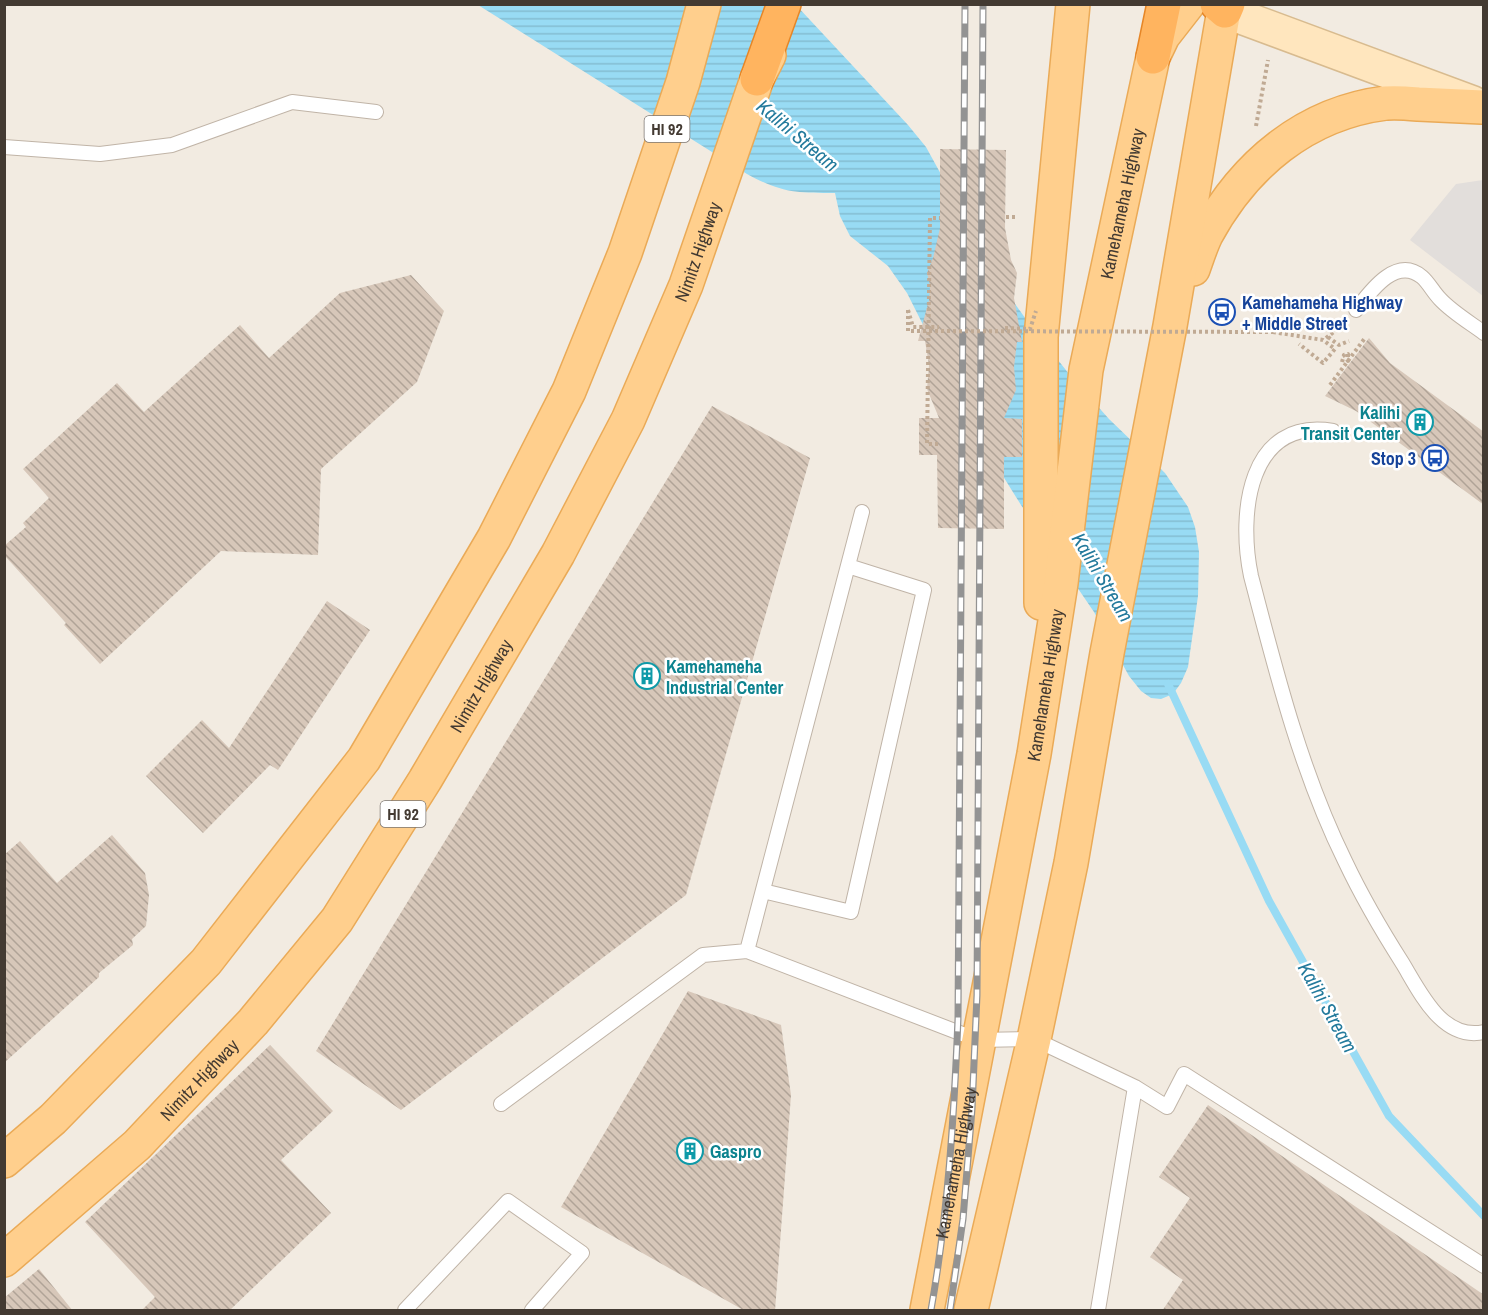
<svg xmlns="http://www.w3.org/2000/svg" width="1488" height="1315" viewBox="0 0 1488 1315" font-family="'Archivo Narrow',sans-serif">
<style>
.parking{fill:#e2dedb}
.water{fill:url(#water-rules)}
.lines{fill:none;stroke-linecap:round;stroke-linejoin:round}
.stream{stroke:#98dbf4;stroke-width:8}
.building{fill:url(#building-back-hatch)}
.lane-casing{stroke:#c0b4a7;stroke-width:16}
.secondary-casing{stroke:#d8bb8f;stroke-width:36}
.primary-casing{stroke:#eaaa57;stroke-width:36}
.highway-casing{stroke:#e68627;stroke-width:36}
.path{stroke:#c0aa94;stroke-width:4;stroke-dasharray:3 3;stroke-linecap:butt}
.lane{stroke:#fff;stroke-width:14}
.secondary{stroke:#ffe6be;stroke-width:33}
.primary{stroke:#ffcf8d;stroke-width:33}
.highway{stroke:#ffb45f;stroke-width:33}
.rail-casing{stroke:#939393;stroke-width:7}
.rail{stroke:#fff;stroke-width:4.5;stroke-dasharray:14;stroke-linecap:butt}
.path-bridge{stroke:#c0aa94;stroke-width:4;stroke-dasharray:3 3;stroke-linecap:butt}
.labels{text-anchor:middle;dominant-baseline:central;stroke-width:5;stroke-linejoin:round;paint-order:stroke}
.shield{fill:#fff;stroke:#7b7570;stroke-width:1.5}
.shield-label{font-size:16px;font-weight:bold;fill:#433a32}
.street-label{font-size:18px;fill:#433a32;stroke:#fff}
.transit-label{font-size:18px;font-weight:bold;fill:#164399;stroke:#fff;text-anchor:start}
.culture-label{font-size:18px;font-weight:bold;fill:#0d838f;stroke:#fff;text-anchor:start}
.water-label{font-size:20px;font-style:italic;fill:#237a9c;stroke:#fff}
</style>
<defs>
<pattern id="water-rules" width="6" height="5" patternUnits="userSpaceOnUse" patternTransform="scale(1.5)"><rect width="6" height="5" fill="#98dbf4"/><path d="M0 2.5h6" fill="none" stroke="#84bdd2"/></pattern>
<pattern id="building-back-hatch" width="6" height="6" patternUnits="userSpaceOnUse" patternTransform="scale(1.5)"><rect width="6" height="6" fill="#d7c7b9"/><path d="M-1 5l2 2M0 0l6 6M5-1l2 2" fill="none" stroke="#b0a397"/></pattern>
</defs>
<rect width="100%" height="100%" fill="#f2ebe1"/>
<path class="parking" d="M1483 180H1484L1483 296 1410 240 1456 184Z"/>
<path class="water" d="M478 5H796L908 125 926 147 1003 287 1028 322 1069 374 1109 419 1165 473 1188 507 1195 527 1199 552 1198 596 1188 667 1181 683 1173 694 1161 699 1151 698 1141 691 1129 676 1094 612 1021 505 983 444 907 293 888 266 850 236 840 216 835 193C796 193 782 193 747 174Z"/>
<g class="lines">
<path class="stream" d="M1168 684 1269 901 1389 1116 1484 1216"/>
</g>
<path class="building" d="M940 149 1006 150 1005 228 1011 260 1017 273 1014 298 1022 342H1017L1014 367 1016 390 1004 418 1022 419V457H1004V529L938 528 937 455H919V418H939L927 389 929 365 925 341H918L929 300 930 286 927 273 933 258 940 228Z
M411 275 444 311 417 382 321 469 318 555 221 551 100 664 64 625 66 623 4 555V546L26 527 23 523 49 498 23 469 117 383 144 412 240 325 269 358 340 293Z
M1369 338 1390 363 1484 432V505L1356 411 1325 396Z
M712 406 810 458 686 895 401 1110 316 1051Z
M327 601 370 630 278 770 270 765 203 833 146 776 202 720 229 748Z
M112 835 145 873 149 895 146 926 132 939 133 945 99 973V977L4 1063V855L20 841 57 883Z
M688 991 781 1025 791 1095 775 1311H745L561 1207Z
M270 1045 333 1111 281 1160 331 1213 229 1311H141L155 1297 85 1222Z
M1208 1105 1484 1295V1311H1162L1183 1280 1150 1257 1190 1198 1159 1177Z
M39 1269 73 1311H4V1298Z"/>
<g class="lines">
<defs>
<path id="lane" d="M4 147 100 154 172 145 292 102 376 112
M1356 310C1370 292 1396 255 1422 277 1429 283 1433 292 1440 299 1452 312 1469 322 1484 333
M1333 431C1248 417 1238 514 1251 576 1276 672 1301 772 1345 861 1362 897 1382 931 1403 964 1421 994 1443 1041 1484 1032
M763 891 851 912 924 590 848 566
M747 951 862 512
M501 1104 703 955 747 951 978 1040 1034 1039 1135 1087 1167 1107 1184 1074 1484 1266
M405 1310 508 1201 582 1253 532 1310
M1098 1310 1135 1087"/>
<path id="secondary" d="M1225 11 1473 103"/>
<g id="primary">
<path d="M1193 269C1197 258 1201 245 1206 235 1244 165 1305 113 1386 103 1396 102 1407 103 1418 104 1439 105 1460 106 1482 107"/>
<path d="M1041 603V337L1073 4"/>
<path d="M4 1161 53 1119 206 962 364 759 494 538 569 391 625 253 683 82 704 4"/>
<path id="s1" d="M4 1260 137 1145 253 1022 337 920 425 780 558 554 628 420 686 285 757 79 769 55"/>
<path id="s2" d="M927 1310 1034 754 1061 583 1086 370 1153 57 1163 36 1188 4"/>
<path d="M971 1310 1034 1039 1071 863 1107 653 1170 326 1225 4"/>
</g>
<path id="highway" d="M1217 4 1225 11 1228 4
M1153 57 1164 4
M757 79 784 4"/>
</defs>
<use href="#lane" class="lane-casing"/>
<use href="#secondary" class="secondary-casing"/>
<use href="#primary" class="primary-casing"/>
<use href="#highway" class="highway-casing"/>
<path class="path" d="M1256 126 1268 60
M1006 217H1017
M908 310 913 327H939
M1273 332 1323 340 1335 349 1323 363 1299 344
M1328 337 1339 345 1349 341
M1326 338 1335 331
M1348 354V361L1344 355Z
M1342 362 1344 355
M1330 385 1365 338
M938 444H927L930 218H940"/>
<use href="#lane" class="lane"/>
<use href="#secondary" class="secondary"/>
<use href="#primary" class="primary"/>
<use href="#highway" class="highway"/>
<defs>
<path id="rail" d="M931 1310C948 1214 954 1116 958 1019L965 4
M950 1310 963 1219 972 1109 977 995 983 4"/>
</defs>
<use href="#rail" class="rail-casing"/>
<use href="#rail" class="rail"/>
<path class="path-bridge" d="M908 310V331L1273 332
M1005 328 1030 329 1036 311"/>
</g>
<defs>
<symbol id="bus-ring" viewBox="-11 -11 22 22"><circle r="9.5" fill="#fff" stroke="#1a4fb4" stroke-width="1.5"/><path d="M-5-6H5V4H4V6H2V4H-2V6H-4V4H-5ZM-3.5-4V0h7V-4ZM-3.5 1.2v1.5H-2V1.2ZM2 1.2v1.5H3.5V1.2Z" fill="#1a4fb4"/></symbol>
<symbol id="building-ring" viewBox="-11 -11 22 22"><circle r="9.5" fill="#fff" stroke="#0f9aa8" stroke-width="1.5"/><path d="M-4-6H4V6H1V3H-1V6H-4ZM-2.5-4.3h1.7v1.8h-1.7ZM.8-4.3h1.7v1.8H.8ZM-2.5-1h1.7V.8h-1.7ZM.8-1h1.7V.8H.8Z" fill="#0f9aa8"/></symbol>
</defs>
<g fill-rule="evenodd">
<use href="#bus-ring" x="1207" y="297" width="30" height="30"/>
<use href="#building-ring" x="1405" y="407" width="30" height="30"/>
<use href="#bus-ring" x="1420" y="443" width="30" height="30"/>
<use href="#building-ring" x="632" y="661" width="30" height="30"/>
<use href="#building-ring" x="675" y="1136" width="30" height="30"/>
</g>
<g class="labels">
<g class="shield">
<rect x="644.5" y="116" width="45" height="26" rx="4.5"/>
<rect x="380.5" y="801" width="45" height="26" rx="4.5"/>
</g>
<g class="shield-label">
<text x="667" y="129">HI 92</text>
<text x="403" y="814">HI 92</text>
</g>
<g class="street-label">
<text stroke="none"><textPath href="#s2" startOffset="1124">Kamehameha Highway</textPath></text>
<text stroke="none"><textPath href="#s1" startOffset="1238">Nimitz Highway</textPath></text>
<text stroke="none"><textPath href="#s2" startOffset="636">Kamehameha Highway</textPath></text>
<text stroke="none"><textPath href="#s1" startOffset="752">Nimitz Highway</textPath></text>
<text stroke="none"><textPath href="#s1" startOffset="266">Nimitz Highway</textPath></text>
<text stroke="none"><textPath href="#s2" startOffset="150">Kamehameha Highway</textPath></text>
</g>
<g class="transit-label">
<text x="1242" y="302">Kamehameha Highway<tspan x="1242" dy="21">+ Middle Street</tspan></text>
<text x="1416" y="458" text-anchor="end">Stop 3</text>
</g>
<g class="culture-label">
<text x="1400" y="412" text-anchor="end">Kalihi<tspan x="1400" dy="21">Transit Center</tspan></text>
<text x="666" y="666">Kamehameha<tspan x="666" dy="21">Industrial Center</tspan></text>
<text x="710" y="1151">Gaspro</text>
</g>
<g class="water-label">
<text transform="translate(798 135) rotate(40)">Kalihi Stream</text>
<text transform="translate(1103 577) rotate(59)">Kalihi Stream</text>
<text transform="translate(1328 1007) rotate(61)">Kalihi Stream</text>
</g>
</g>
<rect width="1488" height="1315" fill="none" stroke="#433a32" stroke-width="12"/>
</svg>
